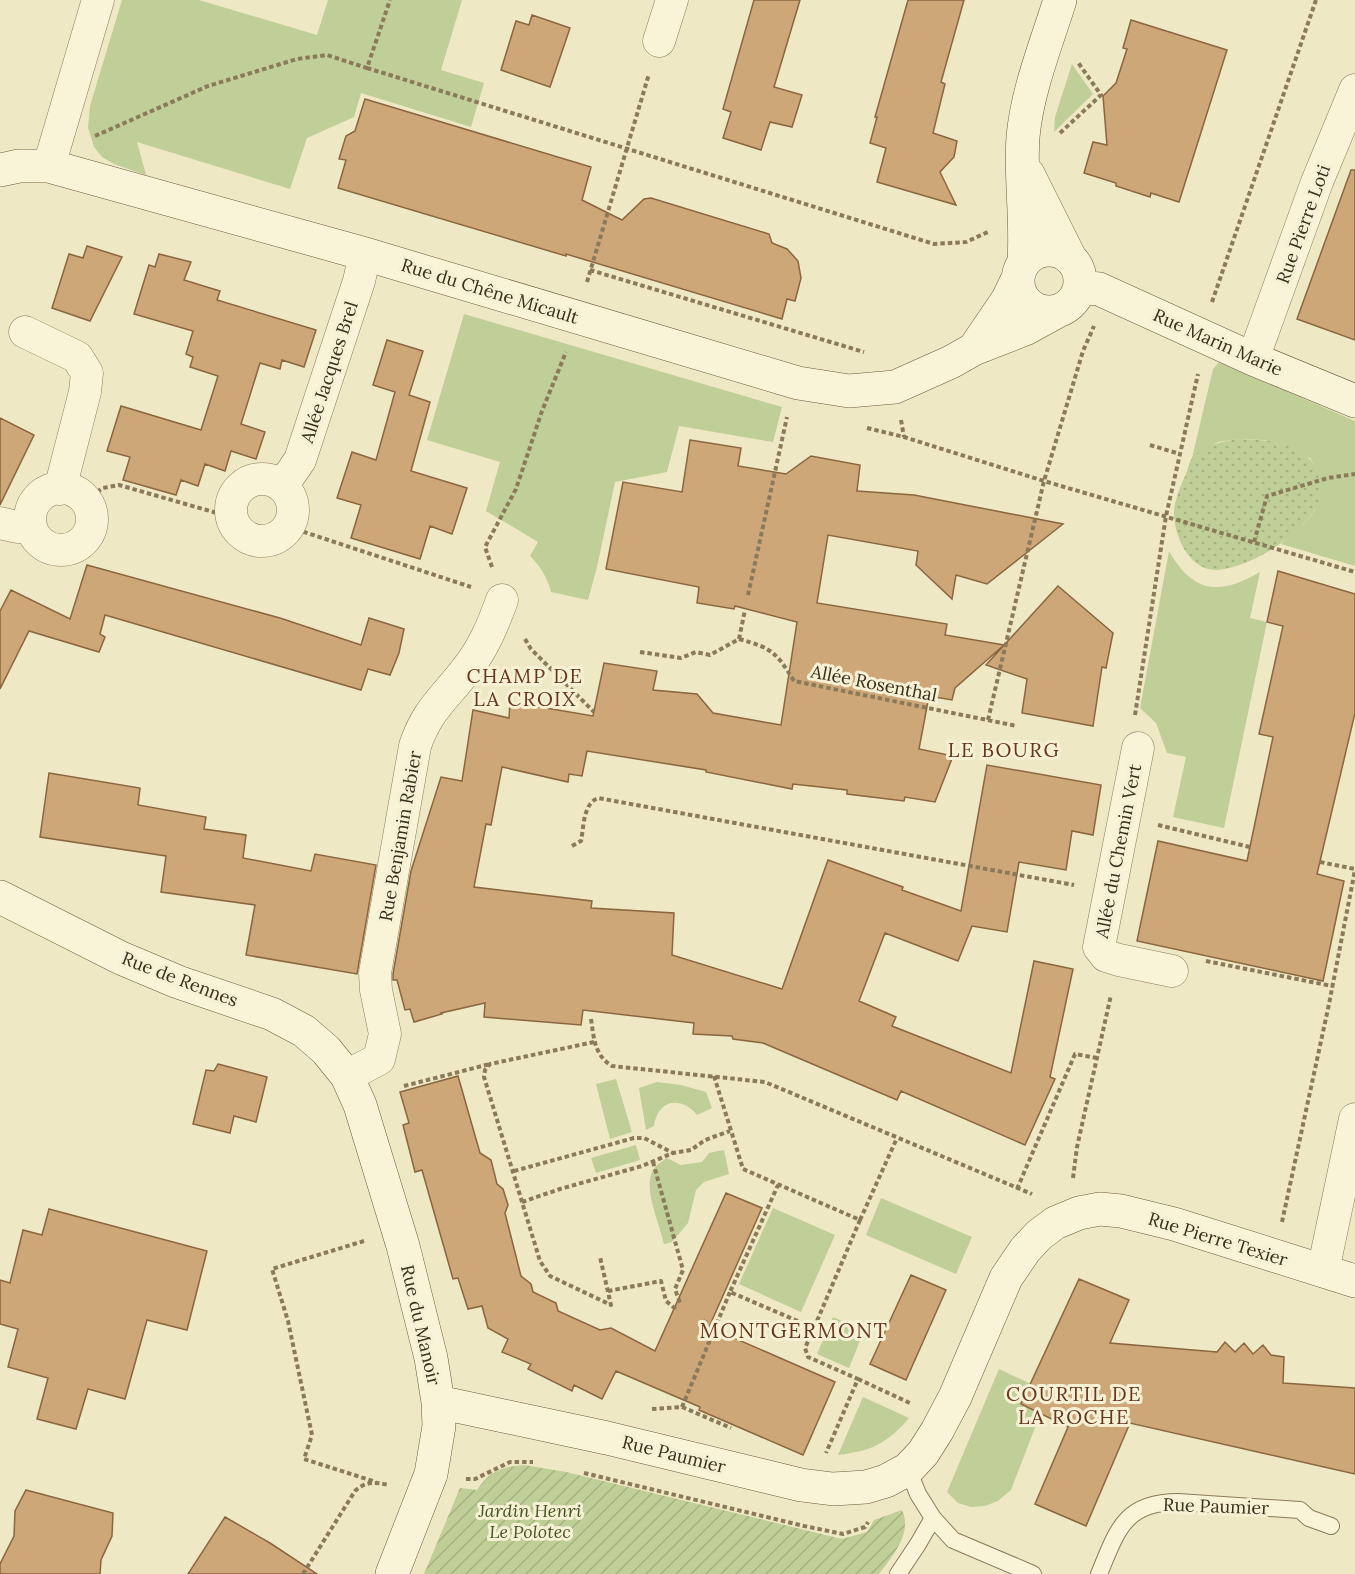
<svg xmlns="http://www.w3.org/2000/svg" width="1355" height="1574" viewBox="0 0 1355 1574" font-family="Lora,serif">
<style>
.grass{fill:#c0ce97}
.park{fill:url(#park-dots)}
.garden{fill:url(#garden-furrows)}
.building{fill:#cea779;stroke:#8a663f;stroke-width:1.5}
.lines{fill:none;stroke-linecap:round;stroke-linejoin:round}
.lane-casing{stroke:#8a7a5a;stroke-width:18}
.street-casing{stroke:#8a7a5a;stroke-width:33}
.secondary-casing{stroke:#6c5a3d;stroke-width:34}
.path{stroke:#8a7a5a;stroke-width:4;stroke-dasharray:4.5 3;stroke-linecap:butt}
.lane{stroke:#f9f4d8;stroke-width:16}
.street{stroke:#f9f4d8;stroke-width:32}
.secondary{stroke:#f9f4d8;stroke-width:33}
.labels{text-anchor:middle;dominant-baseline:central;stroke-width:6;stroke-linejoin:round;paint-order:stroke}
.street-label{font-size:18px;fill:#3a2f1e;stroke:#f6f1d4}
.park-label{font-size:18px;font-style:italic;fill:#445724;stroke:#f6f1d4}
.neighbourhood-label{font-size:20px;letter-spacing:1.5px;fill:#67361d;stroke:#f6f1d4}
.quarter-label{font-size:21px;letter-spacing:1.5px;fill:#67361d;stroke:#f6f1d4}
</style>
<defs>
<pattern id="park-dots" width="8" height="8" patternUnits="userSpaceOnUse" patternTransform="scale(1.5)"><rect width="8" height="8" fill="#c0ce97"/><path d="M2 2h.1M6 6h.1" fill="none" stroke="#a6b182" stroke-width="1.8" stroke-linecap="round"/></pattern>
<pattern id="garden-furrows" width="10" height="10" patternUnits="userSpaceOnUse" patternTransform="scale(1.5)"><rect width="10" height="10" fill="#c0ce97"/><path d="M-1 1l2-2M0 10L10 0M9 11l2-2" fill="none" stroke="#a6b182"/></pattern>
</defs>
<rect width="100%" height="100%" fill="#efe8c4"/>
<path class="grass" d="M122 0H199L317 35 328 0H462L441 70 484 83 471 127 361 93 354 117 307 138 290 189 137 142 146 175 114 164 102 157 94 147 88 128 90 106Z
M1072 64 1093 94 1054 132 1055 117Z
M464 314 782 407 773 442 679 426 667 472 615 482 597 567 588 600 551 592C547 577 541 567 530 556L538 542 486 511 500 462 427 440Z
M1219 362 1355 421V566L1281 544 1304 524 1315 510 1321 481 1318 471 1310 458 1265 440 1239 439 1218 442 1192 458 1213 369Z
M1169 551C1193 593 1219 596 1260 572L1250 618 1267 622 1224 828 1173 817 1186 757 1167 753 1156 723 1140 708Z
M616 1079 632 1132 610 1139 596 1084Z
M657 1082 681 1085 706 1092 712 1108 697 1115C681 1095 657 1100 654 1126L646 1130 639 1088Z
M636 1145 640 1160 596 1173 591 1158Z
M724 1150 729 1174 704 1182 696 1190 688 1223 672 1242 664 1244C660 1226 645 1191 651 1175 653 1166 660 1163 667 1158L681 1165 702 1162 709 1153Z
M881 1198 972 1237 956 1274 866 1235Z
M773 1208 835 1235 801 1312 739 1284Z
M833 1317 864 1331 849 1368 817 1354Z
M999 1369 1031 1384 1041 1412 1011 1490 998 1501 985 1506 971 1507 958 1503 947 1492Z
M863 1397 909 1418C887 1444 871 1451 838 1455Z"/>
<path class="park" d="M1239 439C1257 440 1275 440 1293 446 1302 450 1310 459 1316 467 1346 513 1254 569 1216 570 1189 570 1174 536 1174 513 1174 501 1181 485 1186 474 1188 469 1189 461 1193 457 1205 445 1223 441 1239 439Z"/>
<path class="garden" d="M524 1465 566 1472 842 1539 867 1532 874 1520 902 1510C913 1533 892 1557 879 1574H424L460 1488 477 1490C490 1471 501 1467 524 1465Z"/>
<path class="building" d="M754 0H800L774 87 802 95 792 127 770 122 761 150 723 138 731 112 723 109Z
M908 0H964L941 82 945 84 933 133 957 141 954 157 940 172 956 205 877 182 886 148 870 143 877 117H875Z
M532 15 570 28 550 87 501 70 516 21 529 25Z
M1131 20 1227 50 1179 202 1151 193 1150 197 1116 186V183L1084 173 1093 142 1107 145 1103 96 1116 83 1127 49 1123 48Z
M365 99 591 167 582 200 622 220 644 199 651 198 769 234 772 243 787 249 798 261 801 278 795 301 787 299 782 319 566 254V256L338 188 346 160 339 159 346 136 355 131Z
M1351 170H1355V340L1297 319Z
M87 246 122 257 90 321 52 308 69 254 83 258Z
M159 254 191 262 184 280 220 291 217 300 316 330 304 367 282 360 280 369 260 363 241 424 265 432 256 459 231 451 225 471 205 464 198 486 181 480 176 495 123 480 130 457 107 451 121 406 201 430 218 376 190 367 193 357 186 354 193 331 134 314 149 265 155 267Z
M387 340 423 351 409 395 430 402 411 471 467 488 452 534 430 526 420 559 351 538 361 505 337 498 352 452 376 460 395 392 373 385Z
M0 418 34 435 0 505Z
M690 440 741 448 738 466 786 474 811 456 860 465 857 491 914 495 1063 524 987 584 956 575 952 599 916 565 918 551 828 535 817 603 947 624 945 635 1004 645 955 688 952 700 929 696 919 749 953 756 935 802 905 797 904 801 847 794V790L793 784 792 789 706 772V770L587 751 582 776 569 774 568 782 502 767 491 825 486 824 474 887 592 901 591 908 674 913 672 955 782 989 828 860 903 887 902 890 961 911 987 765 1101 785 1093 835 1072 831 1066 870 1019 862 1007 932 972 926 958 961 885 933 859 1001 896 1017 892 1026 1011 1073 1034 961 1073 969 1050 1077 1055 1079 1025 1145 901 1091 897 1100 763 1043 733 1039 732 1036 693 1034 694 1023 583 1010 581 1025 484 1017 485 1003 441 1013 442 1014 414 1022 410 1009 405 1010 397 980H393V974L411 871 441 777 462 781 473 710 509 718 510 702 593 716 604 663 657 671 653 690 697 694 713 713 781 725 797 622 735 606 734 609 697 603 699 587 606 569 623 482 682 492Z
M87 565 280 618 361 645 369 618 404 629 399 653 390 675 368 669 361 690 105 615 100 634 105 637 99 652 29 631 0 689V611L11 590 70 619Z
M1278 571 1355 594V713L1317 874 1344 881 1323 981 1137 941 1158 841 1247 861 1273 737 1259 734 1283 626 1267 622Z
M1058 586 1113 633 1106 668 1102 667 1093 726 1022 713 1027 679 986 665Z
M49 773 140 788 138 805 206 817 204 829 246 835 243 858 311 871 315 854 376 865 357 974 246 955 255 905 161 892 166 856 40 837Z
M218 1064 267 1077 256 1122 234 1116 230 1133 193 1124 206 1070 214 1071Z
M458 1076 480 1153 491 1160 497 1184 503 1189 508 1205 505 1213 521 1276 531 1284 533 1292 556 1303 558 1311 600 1330 611 1328 655 1351 726 1193 762 1208 709 1327 835 1382 803 1455 699 1410 700 1407 616 1371 602 1399 574 1385 572 1391 528 1369 531 1364 502 1352 508 1339 488 1328 482 1306 468 1309 458 1278 453 1279 422 1170 415 1172 403 1125 409 1123 400 1092Z
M49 1209 207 1251 187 1330 147 1320 125 1399 88 1389 76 1429 37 1419 48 1378 8 1367 18 1329 0 1324V1280L10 1283 23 1230 42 1235Z
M911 1275 946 1290 906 1380 870 1364Z
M1079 1279 1129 1300 1110 1343 1217 1352 1225 1342 1235 1352 1244 1343 1253 1354 1263 1345 1271 1355 1284 1357 1283 1383 1355 1388V1474L1130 1423 1086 1526 1035 1504 1068 1427 1021 1404Z
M26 1490 113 1513 112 1536 101 1560 100 1574H0V1564L14 1536 15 1511Z
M225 1517 270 1543 317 1574H188Z"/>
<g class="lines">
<defs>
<path id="lane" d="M908 1469 918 1494 933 1518 953 1540 1033 1574
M898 1574 918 1544 933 1518
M1099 1574C1117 1531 1124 1502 1178 1502L1300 1510 1309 1518 1331 1526"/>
<path id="street" d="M659 41 672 0
M49 166 98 0
M25 332 77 357 87 373 85 392 60 489
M1253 359 1317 182 1355 90
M231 510a31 31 0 1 1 62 0a31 31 0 1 1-62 0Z
M282 486 300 460 359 281 365 254
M30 519a31 31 0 1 1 62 0a31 31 0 1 1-62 0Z
M0 523 17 527 31 526
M1138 748 1099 947 1106 956 1119 960 1172 971
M347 1076 379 1059 385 1034 376 990 375 973 415 746C427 710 444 699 466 670 483 649 493 625 502 600
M1323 1271 1355 1119"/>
<path id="secondary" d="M0 170 19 166H49L365 254 798 383 849 391 895 387 951 362 974 349 1025 329 1056 312
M1028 174 1070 258
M1018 281a31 31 0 1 1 62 0a31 31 0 1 1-62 0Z
M1024 261C1027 220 1020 178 1023 137 1027 91 1046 45 1060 0
M1080 287 1099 289 1253 359 1355 401
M974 349 1008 299 1017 280
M0 897 121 958 178 982 272 1014 304 1031 326 1050 347 1076 360 1105 403 1246 431 1358 438 1402 439 1426 431 1474 392 1574
M438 1402 607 1438 801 1485 833 1489 866 1487 886 1481 908 1469 923 1453 937 1431 955 1397 1006 1278 1025 1250 1039 1235 1055 1223 1079 1213 1100 1209 1121 1211 1174 1224 1355 1281"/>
</defs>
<use href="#lane" class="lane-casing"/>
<use href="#street" class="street-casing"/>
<use href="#secondary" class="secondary-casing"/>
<path class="path" d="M367 68 934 244 966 242 988 232
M1060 133 1101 95 1077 61
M95 136 208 86 297 59 327 55 367 68 390 0
M590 270 864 352
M587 282 649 74
M1212 302 1316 0
M901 420 904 437
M867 428 904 437 1044 481 1355 572
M1150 445 1180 454
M97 492 103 488 119 485 231 517
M289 527 471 587
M1254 542 1267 496 1328 478 1355 474
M492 567 485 547 516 489 542 411 566 352
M748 595 787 417
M525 639 531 649 594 712
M739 639 745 610
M640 652 681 658 696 652 710 655 739 639C772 648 776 652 794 681L1017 726
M1135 715 1166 516 1198 374
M988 720 1044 481 1083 351 1094 326
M1158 825 1250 847
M572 846 581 841C584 826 583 804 598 798L1074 885
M1320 862 1355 869
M1206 961 1332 986
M591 1019C594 1038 594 1055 612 1066L765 1082 1032 1194
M594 1042 490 1064 485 1070 484 1077 540 1261 550 1276 611 1305 600 1257
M714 1076 743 1169 860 1220 814 1328 730 1292 778 1185
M404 1086 490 1064
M653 1162 683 1270 675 1289 680 1303
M514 1171 634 1138H644L673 1153
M1073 1178 1077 1147 1111 995
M1017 1189 1075 1054 1097 1058
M522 1202 560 1189 642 1166 673 1153 691 1150 705 1140 730 1131
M860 1220 897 1138
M1282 1222 1329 1004 1355 870
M364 1241 272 1269 288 1321 312 1435 304 1459 376 1482
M608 1291 661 1281 666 1301 677 1310
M703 1321 716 1327
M814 1328 805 1348 808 1357 858 1379 826 1453
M858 1379 912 1404
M682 1407 731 1428
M652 1409 682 1407 730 1292
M584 1473 804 1526 843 1534 865 1527 868 1522
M466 1479H475L510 1462H533
M303 1574 355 1491C366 1481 375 1482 389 1485"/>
<use href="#lane" class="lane"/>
<use href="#street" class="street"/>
<use href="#secondary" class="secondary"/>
</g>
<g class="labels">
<g class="street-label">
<text transform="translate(1303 224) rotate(-70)">Rue Pierre Loti</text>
<text transform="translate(490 291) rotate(17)">Rue du Chêne Micault</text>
<text transform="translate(1218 342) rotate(24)">Rue Marin Marie</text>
<text transform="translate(329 372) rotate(-72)">Allée Jacques Brel</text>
<text transform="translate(874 683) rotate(11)">Allée Rosenthal</text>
<text transform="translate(400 836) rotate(-80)">Rue Benjamin Rabier</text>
<text transform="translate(1118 851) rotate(-79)">Allée du Chemin Vert</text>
<text transform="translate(180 979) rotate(21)">Rue de Rennes</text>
<text transform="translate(1218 1239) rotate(17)">Rue Pierre Texier</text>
<text transform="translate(421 1325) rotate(77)">Rue du Manoir</text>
<text transform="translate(674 1454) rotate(14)">Rue Paumier</text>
<text transform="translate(1216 1506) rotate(2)">Rue Paumier</text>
</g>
<g class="park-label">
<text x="530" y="1510">Jardin Henri<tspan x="530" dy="21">Le Polotec</tspan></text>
</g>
<g class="neighbourhood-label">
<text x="525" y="675">CHAMP DE<tspan x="525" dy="23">LA CROIX</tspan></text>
<text x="1004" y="749">LE BOURG</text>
<text x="1074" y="1393">COURTIL DE<tspan x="1074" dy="23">LA ROCHE</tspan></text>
</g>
<g class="quarter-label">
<text x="794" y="1330">MONTGERMONT</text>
</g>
</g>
</svg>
